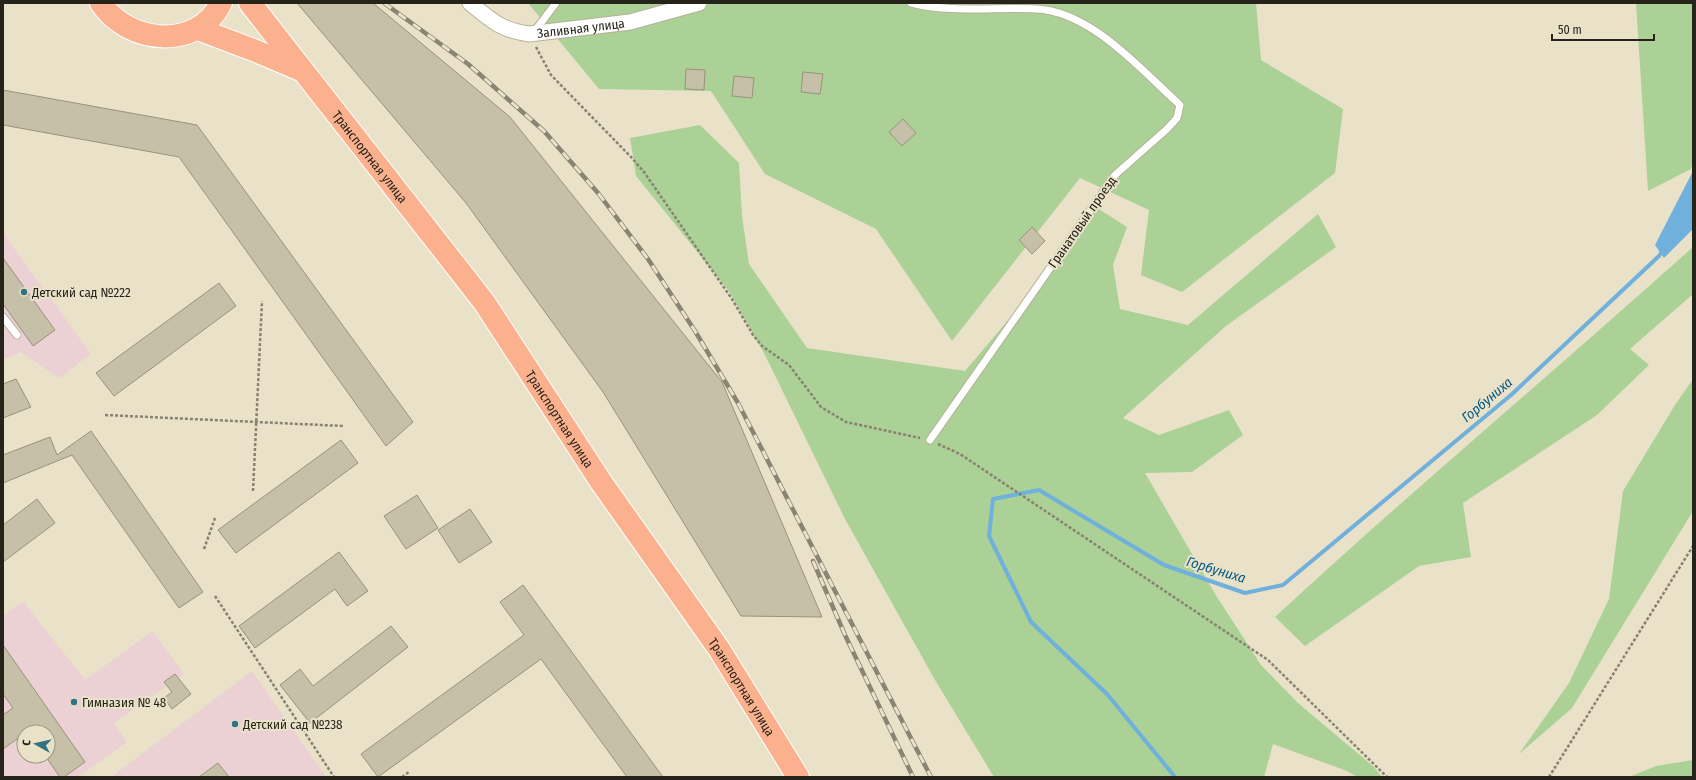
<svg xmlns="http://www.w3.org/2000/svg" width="1696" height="780" viewBox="0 0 1696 780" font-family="'Fira Sans Condensed',sans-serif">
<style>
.education{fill:#ebd0d4;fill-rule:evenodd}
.green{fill:#abd196}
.water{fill:#6fb0dc}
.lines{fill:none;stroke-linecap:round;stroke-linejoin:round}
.stream{stroke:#6fb0dc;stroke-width:4}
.building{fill:#c7c0a8;stroke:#99927b}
.service-casing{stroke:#b7b098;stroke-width:9}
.minor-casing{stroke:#b7b098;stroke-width:17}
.primary-casing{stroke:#fff;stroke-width:24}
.path{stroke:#878271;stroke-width:2.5;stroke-dasharray:3 2;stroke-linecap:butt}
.service{stroke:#fff;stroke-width:7}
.minor{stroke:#fff;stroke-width:15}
.primary{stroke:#fbb18e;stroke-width:22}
.rail-casing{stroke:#898473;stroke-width:4.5}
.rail{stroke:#e9e2c9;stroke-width:3;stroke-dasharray:9;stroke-linecap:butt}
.poi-dot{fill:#317285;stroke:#e9e2c9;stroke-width:1.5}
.labels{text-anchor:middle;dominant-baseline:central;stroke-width:4;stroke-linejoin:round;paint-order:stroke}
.street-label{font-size:13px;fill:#26231a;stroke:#e9e2c9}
.poi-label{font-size:13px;fill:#26231a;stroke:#e9e2c9;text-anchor:start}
.water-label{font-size:14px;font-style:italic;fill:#035882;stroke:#e9e2c9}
</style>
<rect width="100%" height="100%" fill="#e9e2c9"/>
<path class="education" d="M3 233 91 354 59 378 21 352 3 360Z
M23 601 85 680 153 631 184 674 114 723 127 742 78 777H3V616ZM24 732H48V756H24Z
M252 671 326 777H111Z"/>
<path class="green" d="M528 3H1256L1261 60 1343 109 1335 173 1182 292 1141 275 1149 210 1080 178 952 341 876 229 765 174 711 91 599 89Z
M1636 3H1693V161L1691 169 1648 191Z
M700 125 739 163 742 216 749 264 807 348 965 371 1010 318 1094 206 1127 227 1113 265 1120 309 1188 325 1318 214 1336 247 1226 326 1123 418 1159 435 1229 410 1243 435 1192 472 1145 473 1217 597 1261 665 1298 703 1374 767 1382 777H1357L1347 771 1273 744 1264 777H994L935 680 845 519 765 355 729 291 636 176 630 138Z
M1693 247V294L1630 349 1649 365 1597 415 1463 503 1471 557 1419 566 1305 646 1275 617C1411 491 1555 371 1693 247Z
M1693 379V511L1572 708 1519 754 1569 683 1609 599 1623 491 1675 405Z
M1693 760V777H1629L1656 766Z"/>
<path class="water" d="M1693 171V229L1664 258 1655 245Z"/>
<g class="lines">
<path class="stream" d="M1175 777 1107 694 1031 622 989 536 993 499 1039 490 1164 565 1245 593 1283 585 1511 395 1659 256 1663 250"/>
</g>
<path class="building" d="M297 3H373L510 117 722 382 822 617 741 616 603 392 466 203Z
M686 69 705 70 704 90 685 89Z
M803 72 823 74 820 94 801 92Z
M734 76 754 78 752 98 732 96Z
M3 90 197 125 413 422 386 446 179 157 3 125Z
M903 119 916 133 902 146 889 132Z
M1032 227 1045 241 1032 254 1019 240Z
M3 258 55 330 33 346 3 304Z
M219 283 236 306 114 396 96 373Z
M16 379 31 407 3 418V384Z
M91 431 203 592 179 608 72 455 3 483V455L50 437 57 455Z
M341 440 358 463 236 553 218 530Z
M417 495 438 528 406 549 384 516Z
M37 499 55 523 3 562V525Z
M470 509 492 542 459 563 438 530Z
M339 552 368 591 347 606 335 589 255 648 239 626Z
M523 585 663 777H627L541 659 378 777 361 754 524 635 500 602Z
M391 626 408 647 310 723 280 685 300 669 313 686Z
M3 645 85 762 64 777H60L48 760V732H24V734L3 749V715L13 708 3 694Z
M175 674 191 694 172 709 164 698 172 692 164 682Z
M218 763 229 777H199Z"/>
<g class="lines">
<defs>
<path id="service" d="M911 3C951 13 994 7 1036 9 1091 11 1141 70 1180 105L1177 118 1167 129 1115 175 930 440
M534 32 556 3
M3 317 17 335"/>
<g id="minor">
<path id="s1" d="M470 3C492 21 501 30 529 34L630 22 699 3"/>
</g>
<g id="primary">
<path d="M101 3C128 44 197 51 221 3"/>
<path id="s2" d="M250 3 484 302 601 482 719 649 798 777"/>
<path d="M198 29 256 51 303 71"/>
</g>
</defs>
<use href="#service" class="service-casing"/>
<use href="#minor" class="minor-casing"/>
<use href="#primary" class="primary-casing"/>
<path class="path" d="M536 47 551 75 631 157 644 172 732 299 753 335 762 346 789 365 821 407 846 422 920 438
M105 415 343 426
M938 444 960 454 1268 660 1387 777
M253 491 262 301
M204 549 215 518
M215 596 334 777
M402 777 409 772
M1549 777 1693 546"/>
<use href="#service" class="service"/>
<use href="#minor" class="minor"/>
<use href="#primary" class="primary"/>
<defs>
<path id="rail" d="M384 3 468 64 544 131 598 193 648 259 695 331 738 403 931 777
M813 561 845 635 913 777"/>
</defs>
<use href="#rail" class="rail-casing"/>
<use href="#rail" class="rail"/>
</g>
<g class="poi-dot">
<circle cx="24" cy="292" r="4"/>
<circle cx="74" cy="702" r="4"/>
<circle cx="235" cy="724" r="4"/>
</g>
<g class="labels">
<g class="street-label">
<text stroke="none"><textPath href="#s1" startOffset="120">Заливная улица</textPath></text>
<text stroke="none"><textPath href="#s2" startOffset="195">Транспортная улица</textPath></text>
<text transform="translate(1082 222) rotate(-55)">Гранатовый проезд</text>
<text stroke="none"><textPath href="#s2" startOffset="519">Транспортная улица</textPath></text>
<text stroke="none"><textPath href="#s2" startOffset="843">Транспортная улица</textPath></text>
</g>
<g class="poi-label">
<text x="32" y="292">Детский сад №222</text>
<text x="82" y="702">Гимназия № 48</text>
<text x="243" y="724">Детский сад №238</text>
</g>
<g class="water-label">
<text transform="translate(1487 400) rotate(-40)">Горбуниха</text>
<text transform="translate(1216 570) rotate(17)">Горбуниха</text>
</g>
</g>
<rect width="1696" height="780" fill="none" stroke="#26231a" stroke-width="8"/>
<g transform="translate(36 744) rotate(278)"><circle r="19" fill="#e9e2c9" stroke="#9b9683"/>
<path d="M0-3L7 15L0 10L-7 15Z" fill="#317285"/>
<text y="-6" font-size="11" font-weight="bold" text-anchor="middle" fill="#26231a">С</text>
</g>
<path d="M1552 34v6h102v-6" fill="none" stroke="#26231a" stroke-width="2"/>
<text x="1558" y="34" font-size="12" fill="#26231a" stroke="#e9e2c9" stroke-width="3" paint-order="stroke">50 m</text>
</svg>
